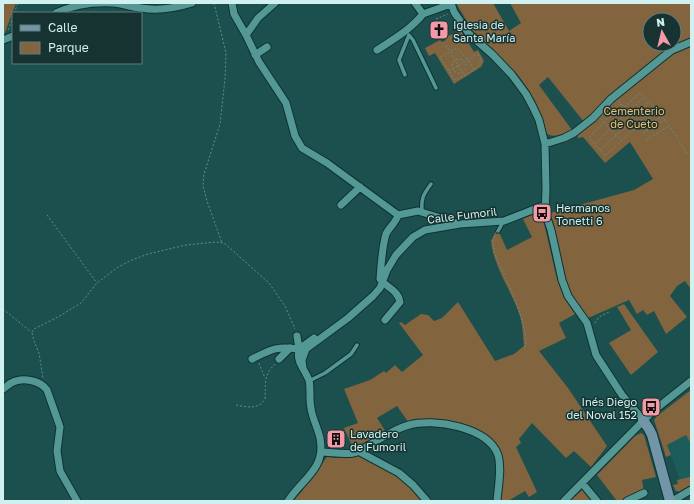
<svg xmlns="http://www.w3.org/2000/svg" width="694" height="504" viewBox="0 0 694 504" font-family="'Golos Text',sans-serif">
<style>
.built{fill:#1c5c5a}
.green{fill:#82643f;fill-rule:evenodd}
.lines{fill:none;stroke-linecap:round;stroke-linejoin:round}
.service-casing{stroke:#0e3332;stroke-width:5.5}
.minor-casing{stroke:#0e3332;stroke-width:9}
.secondary-casing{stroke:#0e3332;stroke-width:12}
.path{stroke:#618e8c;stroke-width:1;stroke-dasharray:2 2;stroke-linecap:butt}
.service{stroke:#549895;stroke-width:3.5}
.minor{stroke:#549895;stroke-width:7}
.secondary{stroke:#7295a7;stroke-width:10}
.labels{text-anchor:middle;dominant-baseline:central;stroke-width:3;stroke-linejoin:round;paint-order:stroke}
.poi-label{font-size:11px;fill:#d0f1ef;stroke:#163231;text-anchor:start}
.park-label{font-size:11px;fill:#f7ba6c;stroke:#163231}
.street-label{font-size:11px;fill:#d0f1ef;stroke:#163231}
</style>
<rect width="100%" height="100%" fill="#1b504e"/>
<path class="built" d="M686 435 691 444V478L690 477 680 480 667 445Z"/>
<path class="green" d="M3 3H16L3 38Z
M456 3H493L509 31 521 23 510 3H691V39L662 53 584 122 548 77 539 85 572 130C564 134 554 139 546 133V132L535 101 525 85 517 74 479 39 472 30ZM650 20H674V44H650Z
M461 31 474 52 478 50 484 61 481 67 454 84 435 53 429 56 425 48 440 40 442 42 446 40 445 37Z
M691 44V289L685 281 677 286 670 296 687 317 666 334 654 311 647 315 643 310 637 314 629 300 588 318C583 310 576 303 572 295 559 271 556 240 550 213L634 190 653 179 630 142 605 163 583 137 578 138 577 134C592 125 601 112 613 101 637 79 663 59 691 44Z
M539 212 543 219 557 279 564 298 575 314 559 323 566 338 539 351 568 388 607 446 591 467 574 451 566 458 532 423 519 439 521 443 516 447 537 492 529 497 525 491 508 501H499L503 461 480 432C462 421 430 423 409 423L397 406 377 418 386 432 353 448 344 428 358 423 344 389 370 380 384 371 386 373 395 365 402 372 423 355 399 323 401 322 405 325 421 314 428 315 434 321 442 318 458 302 495 361 514 354 524 346C523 336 523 326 520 316 512 291 494 268 491 241L496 231 499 232 507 250 532 237 523 219Z
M624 304 658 352 631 375 609 343 631 330 617 307Z
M691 390V444L686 435 667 445 671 455 666 457 654 420 657 416Z
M641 433 644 435 656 477 642 480 644 491 625 501H617L597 475 635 436Z
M356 455 360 456 389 468 408 483 425 501H293L303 490 302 489 304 487 327 457 336 458Z
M690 477 691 486 680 492 676 491 673 485 678 484 677 480Z
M583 489 594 501H570Z"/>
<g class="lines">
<defs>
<path id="service" d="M409 35 413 40 436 88
M405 75 399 60 409 35
M422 212C421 198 423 195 431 184
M498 231 503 222
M309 381 325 373 351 354 357 345"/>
<path id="minor" d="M232 3 234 14 246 35 259 62 286 103 295 136 302 148 327 163 398 215 418 211 460 224
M415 3 423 14 451 4
M451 3 454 12 469 34 493 55 512 75 526 94 533 107 539 120 545 144 546 190 545 212 551 230 562 280 568 296 587 323 596 355 622 395 643 420
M56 13C73 5 94 2 113 3 123 4 131 7 141 8 158 11 176 8 192 3
M246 35 258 18 275 3
M3 40 13 36
M377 50C394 39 411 29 423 14
M255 55 267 47
M545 144 564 138 574 133 593 118 611 99 663 57 672 50 691 42
M341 205 360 187
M385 320 400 302C398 290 386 287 380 279 381 266 382 247 386 234 389 227 396 223 398 215
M252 359C272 349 276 346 299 349L297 336
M279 359 290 348
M303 368 302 360 306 349 348 318 373 296 380 288 387 270 396 255 413 237 425 230 460 224 504 221 545 205
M3 389C6 387 8 385 11 383 22 377 40 380 47 390L60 427 57 451 60 471 77 501
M358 451 399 473 413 485 427 501
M321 452C332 452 347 456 357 452 364 449 370 444 376 441 386 435 398 428 409 425 434 418 488 427 498 455 502 469 498 487 497 501
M582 483 597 501
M288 501C303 478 326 469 320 438 318 428 312 418 311 408 309 399 311 389 309 380 304 368 296 362 299 349L314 338
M564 501 652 412 691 381
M627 501 644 493
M672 501 691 490"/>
<path id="secondary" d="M643 420 649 429 652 435 670 501"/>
</defs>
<use href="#service" class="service-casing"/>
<use href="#minor" class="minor-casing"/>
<use href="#secondary" class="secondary-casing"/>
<path class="path" d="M214 3 226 53 225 79 220 124 204 174 203 186 207 201 222 243
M14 13 18 3
M436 19 448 14
M8 30 13 17
M446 45 464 75
M452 66a7 7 0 1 1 14 0a7 7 0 1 1-14 0Z
M474 69 468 60 457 48 440 57 455 80C463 76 479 70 481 60L478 54
M449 71 477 54
M619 101 629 112 644 97
M621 104 589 138 605 156 636 127 646 123
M624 107 640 93C660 111 673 130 687 154
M619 108 629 119
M601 119 621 140
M629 120 649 102
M645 121 658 112
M631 122 635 127
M648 126 662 116
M647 131 641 120 654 107
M643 133 665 120
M646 140 669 126
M595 144 624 115
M600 150 631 122
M47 215 97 283
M495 236 493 240 494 252C502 270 534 335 524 350
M3 309 31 332
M595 323 599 317 609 312
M32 332 34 329 58 317 81 303 97 283 118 267 132 260 148 254 186 245 216 242 224 243 231 249 269 283 285 306 295 329
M32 333 34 341 39 353 43 378
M259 363 265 378
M236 405C246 407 259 410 265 399 266 383 263 376 275 364"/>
<use href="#service" class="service"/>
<use href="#minor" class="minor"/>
<use href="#secondary" class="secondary"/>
</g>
<defs>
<symbol id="church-square" viewBox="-11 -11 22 22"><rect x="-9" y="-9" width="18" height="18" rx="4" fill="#f49aa6" stroke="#163231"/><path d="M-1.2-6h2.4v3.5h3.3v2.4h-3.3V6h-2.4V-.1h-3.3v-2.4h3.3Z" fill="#111"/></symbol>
<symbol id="bus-square" viewBox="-11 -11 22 22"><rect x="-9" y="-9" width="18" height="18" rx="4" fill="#f49aa6" stroke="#163231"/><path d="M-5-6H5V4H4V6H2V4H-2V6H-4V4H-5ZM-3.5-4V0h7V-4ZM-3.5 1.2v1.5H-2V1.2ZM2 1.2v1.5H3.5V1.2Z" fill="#111"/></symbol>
<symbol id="building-square" viewBox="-11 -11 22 22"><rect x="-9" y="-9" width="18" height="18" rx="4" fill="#f49aa6" stroke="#163231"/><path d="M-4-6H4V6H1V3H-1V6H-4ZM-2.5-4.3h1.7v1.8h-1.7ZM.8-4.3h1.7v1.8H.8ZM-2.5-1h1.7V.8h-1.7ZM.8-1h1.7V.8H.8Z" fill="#111"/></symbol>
</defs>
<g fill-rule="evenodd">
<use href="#church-square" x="428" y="19" width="22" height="22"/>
<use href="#bus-square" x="531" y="202" width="22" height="22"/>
<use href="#bus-square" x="640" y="396" width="22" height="22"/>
<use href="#building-square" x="325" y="428" width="22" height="22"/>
</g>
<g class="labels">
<g class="poi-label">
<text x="453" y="24">Iglesia de<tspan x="453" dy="13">Santa María</tspan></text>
<text x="556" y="207">Hermanos<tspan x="556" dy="13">Tonetti 6</tspan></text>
<text x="637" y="401" text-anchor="end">Inés Diego<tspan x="637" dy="13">del Noval 152</tspan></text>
<text x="350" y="433">Lavadero<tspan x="350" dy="13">de Fumoril</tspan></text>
</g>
<g class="park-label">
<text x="634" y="110">Cementerio<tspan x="634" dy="13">de Cueto</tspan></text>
</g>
<g class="street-label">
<text transform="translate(462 215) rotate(-7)">Calle Fumoril</text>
</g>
</g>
<rect width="694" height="504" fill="none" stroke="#d0f1ef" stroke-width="8"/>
<rect x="12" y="12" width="130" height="52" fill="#163231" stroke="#607e7d"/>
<rect x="20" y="25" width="20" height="6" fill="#7295a7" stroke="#607e7d"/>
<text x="48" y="32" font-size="12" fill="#d0f1ef">Calle</text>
<rect x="20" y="42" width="20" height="12" fill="#82643f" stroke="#607e7d"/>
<text x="48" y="52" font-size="12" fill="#d0f1ef">Parque</text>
<g transform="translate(662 32) rotate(352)"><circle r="19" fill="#163231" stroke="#607e7d"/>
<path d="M0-3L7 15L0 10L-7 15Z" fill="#f49aa6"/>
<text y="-6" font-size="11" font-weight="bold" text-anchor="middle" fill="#d0f1ef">N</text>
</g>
</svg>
